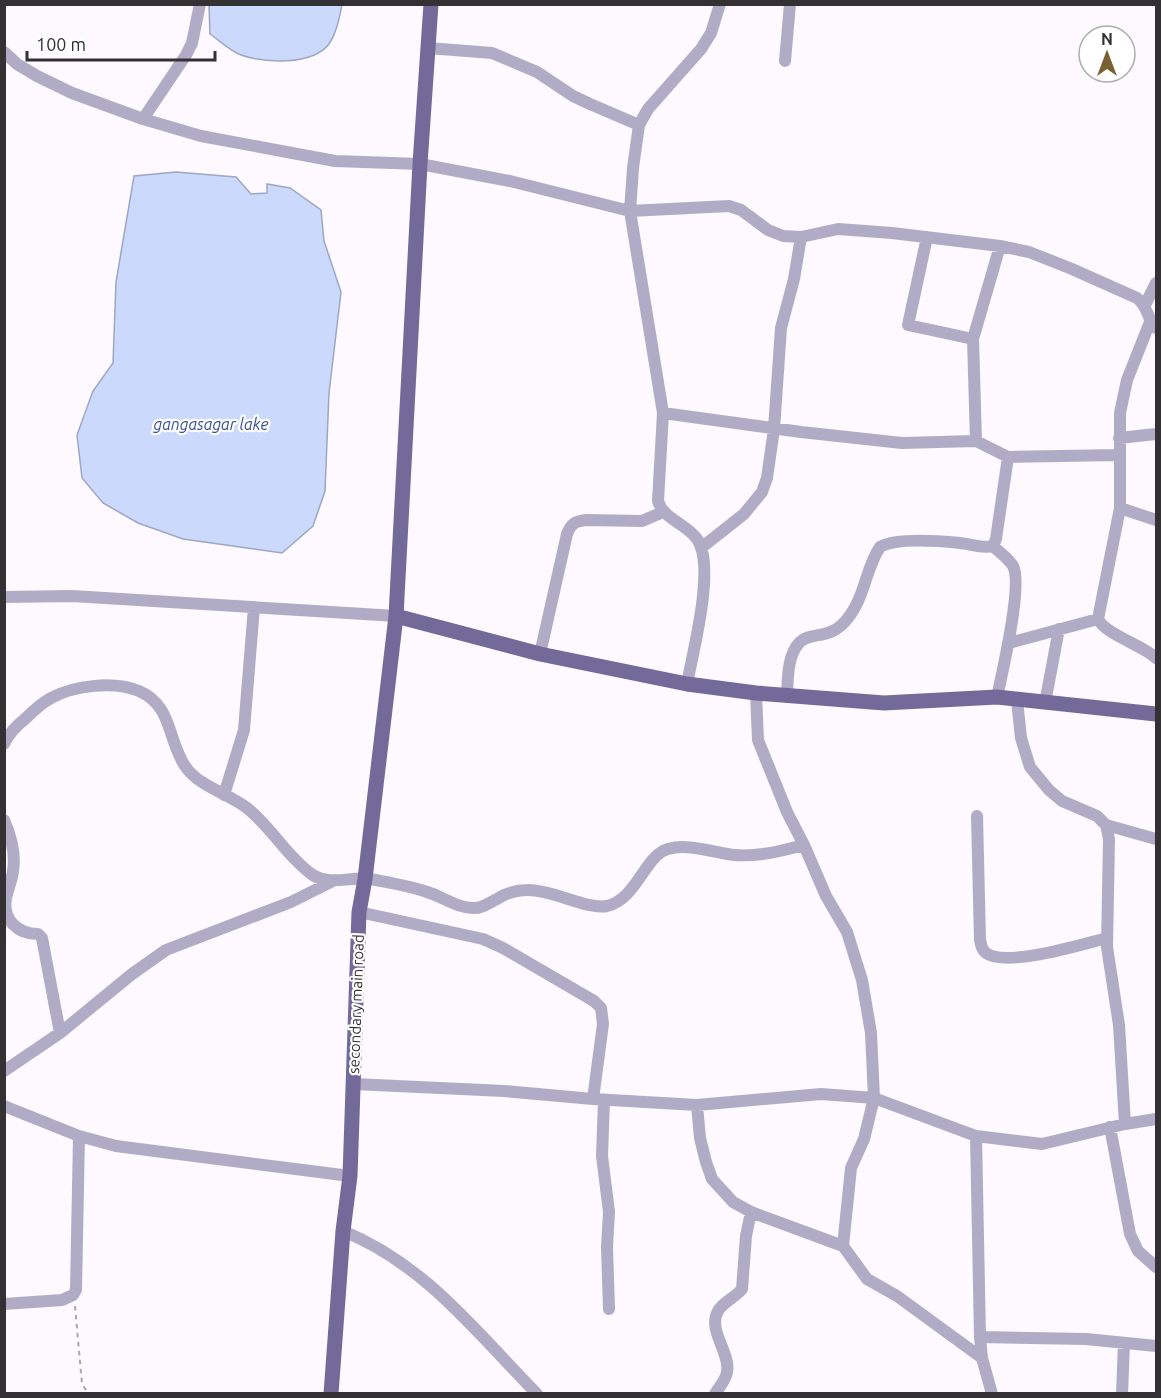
<svg xmlns="http://www.w3.org/2000/svg" width="1161" height="1398" viewBox="0 0 1161 1398" font-family="Ubuntu,sans-serif">
<style>
.water{fill:#cbd9fd;stroke:#9ea7c1;stroke-width:1.5}
.lines{fill:none;stroke-linecap:round;stroke-linejoin:round}
.path{stroke:#aaa7ac;stroke-width:2;stroke-dasharray:4.5 4.5;stroke-linecap:butt}
.minor{stroke:#b0acc6;stroke-width:12}
.major{stroke:#736a99;stroke-width:15}
.labels{text-anchor:middle;dominant-baseline:central;stroke-width:4.5;stroke-linejoin:round;paint-order:stroke}
.street-label{font-size:15px;fill:#343135;stroke:#fff}
.water-label{font-size:16px;font-style:italic;fill:#3a5095;stroke:#fff}
</style>
<rect width="100%" height="100%" fill="#fdf9ff"/>
<path class="water" d="M209 5V4L342 5C339 19 337 32 329 44 312 66 264 63 241 55 230 51 219 40 210 34Z
M176 172 236 177 251 194 267 193V184L290 188 321 210 324 241 341 292 329 393 325 491 313 526 282 553 183 539 138 523 103 503 82 478 77 435 93 391 113 363 116 282 134 176Z"/>
<g class="lines">
<path class="path" d="M75 1306 82 1384 89 1394"/>
<path class="minor" d="M428 48 492 53 537 72 573 96 590 104 639 125
M4 52 17 64 37 76 72 93 143 119 201 136 335 161 420 164 510 181 630 211 729 206 741 210 768 230 783 236 801 237 838 229 892 233 1000 246 1029 252 1072 269 1137 298C1149 308 1146 317 1156 328
M785 61 790 4
M143 119 186 55 192 43 200 4
M927 237 908 325 973 339
M1000 246 973 339 976 441 1008 457 1119 455
M1145 305 1156 283
M1150 322 1127 380 1120 413V508L1098 619C1105 634 1142 645 1156 658
M663 413 801 432 902 443 976 441
M1119 438 1156 434
M1120 508 1156 520
M993 546C999 552 1009 559 1013 566 1023 584 1002 674 997 697
M701 548 744 514 762 492 767 478 774 429 781 328 794 279 801 237
M4 597 72 596 396 616
M1009 643 1098 619
M540 654 567 534C571 524 575 521 586 520L642 521 663 512
M687 684C693 651 716 566 697 539 686 523 664 520 658 501L663 413 630 211 633 168 639 125 648 109 701 49 711 33 720 4
M756 693 758 740 787 812 804 845 826 896 847 932 862 980 871 1033 874 1098 864 1139 851 1168 843 1246
M787 695C788 679 787 655 800 642 811 631 831 641 848 618 865 597 866 567 880 547 897 537 940 541 960 543 971 544 982 549 993 546L996 539 1008 457
M1017 700 1021 738 1030 767 1049 790 1062 801 1097 816 1106 825 1109 839 1107 947 1119 1025 1125 1124
M1045 703 1059 629
M4 744C9 733 16 726 25 719 33 711 42 703 51 698 75 685 114 681 139 691 173 706 167 739 185 766 199 787 228 793 247 808 271 827 286 855 310 873 327 887 351 876 370 879 391 883 411 886 430 893 445 898 459 909 475 908 483 908 490 902 497 899 506 893 517 890 528 890 554 890 587 910 607 906 637 899 645 855 668 849 689 843 714 853 734 855 759 857 781 851 804 845
M224 795 244 730 254 607
M977 816 980 940C981 945 982 950 986 953 1006 968 1083 944 1107 938
M4 820C11 836 16 853 13 871 12 880 8 889 6 898 2 920 18 934 38 934L42 938 60 1033
M1106 825 1156 839
M359 912 483 939 503 948 594 1001 601 1008 603 1024 593 1099
M4 1071 60 1033 132 974 166 950 291 902 333 881
M354 1084 504 1091 593 1099 697 1105 821 1094 874 1098 976 1136
M604 1100 602 1156 609 1212 607 1247 609 1309
M697 1105 700 1138 706 1162 712 1179 733 1202 751 1212 843 1246 867 1279 897 1296 982 1358
M4 1106 79 1136 116 1146 350 1176
M1110 1127 1130 1234 1138 1251 1156 1267
M343 1231C425 1264 477 1333 537 1394
M4 1304 62 1300 73 1295 76 1290 79 1136
M980 1337 1086 1339 1156 1346
M715 1394C719 1387 726 1380 727 1372 731 1353 707 1330 718 1311 723 1302 736 1297 742 1289L746 1236 751 1212
M992 1394 982 1358 980 1337 976 1136 1042 1144 1125 1124 1156 1119
M1122 1394 1124 1343"/>
<path class="major" d="M396 616 540 654 687 684 756 693 884 703 997 697 1156 714
M331 1394 343 1231 350 1176 359 912 365 879 396 616 420 164 431 4"/>
</g>
<g class="labels">
<g class="street-label">
<text transform="translate(356 1004) rotate(-88)">secondary main road</text>
</g>
<g class="water-label">
<text x="211" y="424">gangasagar lake</text>
</g>
</g>
<rect width="1161" height="1398" fill="none" stroke="#343135" stroke-width="12"/>
<g transform="translate(1107 54)"><circle r="28" fill="#ffffff" stroke="#aeadae" stroke-width="1.5"/>
<path d="M0-4.5L10 22L0 15L-10 22Z" fill="#796132"/>
<text y="-9" font-size="16" font-weight="bold" text-anchor="middle" fill="#343135">N</text>
</g>
<path d="M27 51v9h188v-9" fill="none" stroke="#343135" stroke-width="3"/>
<text x="36" y="51" font-size="18" fill="#343135" stroke="#ffffff" stroke-width="4.5" paint-order="stroke">100 m</text>
</svg>
